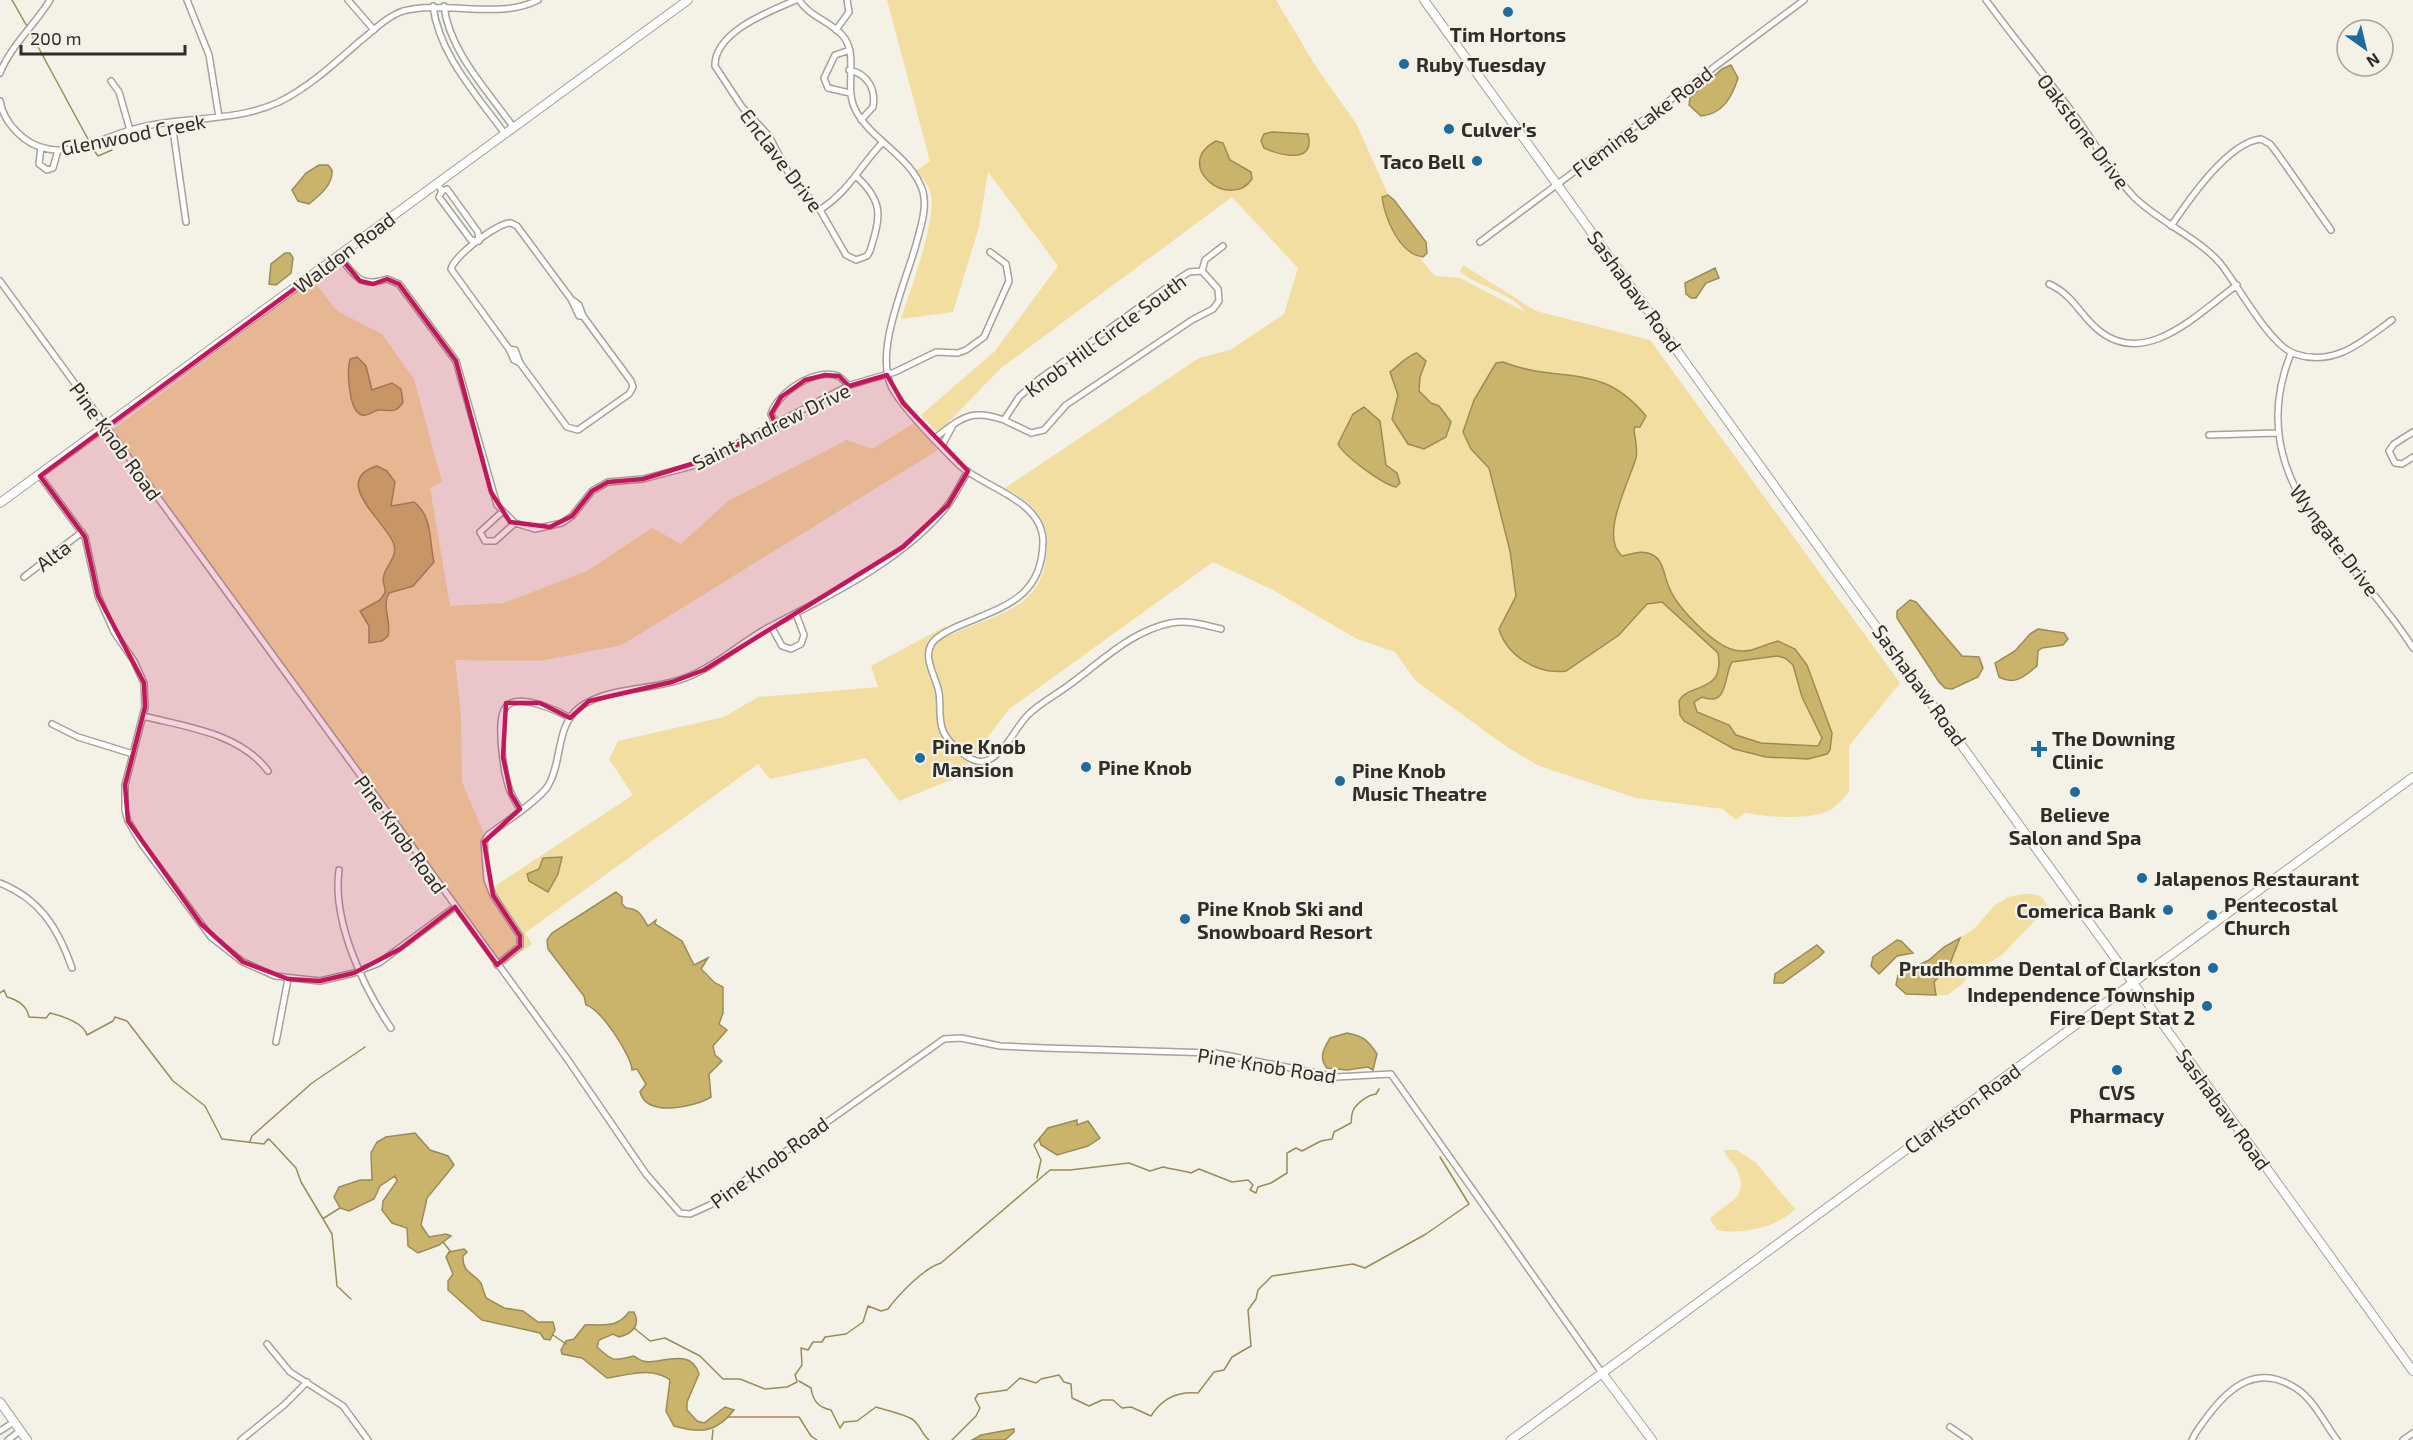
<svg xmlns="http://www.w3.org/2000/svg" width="2413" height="1440" viewBox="0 0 2413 1440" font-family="'Exo 2',sans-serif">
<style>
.green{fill:#f1dea0}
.water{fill:#cab46b;stroke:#9b8c57;stroke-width:1.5;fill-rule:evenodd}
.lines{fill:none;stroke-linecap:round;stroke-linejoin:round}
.stream{stroke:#9b8c57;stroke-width:1.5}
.street-casing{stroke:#a4a299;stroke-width:8}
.secondary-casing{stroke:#a4a299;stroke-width:10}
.street{stroke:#fff;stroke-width:5}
.secondary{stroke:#fff;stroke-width:8}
.marked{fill:#c2185b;fill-opacity:0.2;stroke:#c2185b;stroke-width:4.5;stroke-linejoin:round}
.poi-dot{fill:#1f6b9e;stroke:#f4f1e7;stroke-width:2}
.labels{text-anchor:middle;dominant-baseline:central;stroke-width:4.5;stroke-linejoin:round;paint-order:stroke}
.poi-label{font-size:20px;font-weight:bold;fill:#2e2d29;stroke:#f4f1e7;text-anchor:start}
.street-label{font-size:20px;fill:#2e2d29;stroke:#f4f1e7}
</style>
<rect width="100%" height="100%" fill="#f4f1e7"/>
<path class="green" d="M887 0H1276L1318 70 1356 123 1413 250 1435 276 1460 278 1525 312C1511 292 1479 287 1460 272L1463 265 1536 311 1650 340 1900 683 1849 746V792C1844 797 1838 805 1832 809 1811 821 1768 817 1745 813L1736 820 1723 809 1636 798 1539 766 1507 747 1416 681 1395 652 1357 639 1273 590 1213 562 1009 709 958 777 899 801 866 758 770 779 758 764 525 933 532 944 501 967 112 430 313 280 337 311 382 334 414 379 442 482 430 488 450 606 504 603 587 571 652 528 681 544 728 501 847 440 872 449 914 423 938 450 622 645 540 661 455 660 461 716 462 782 483 831V862L489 890 633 795 609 759 618 741 724 717 758 697 878 687 871 666 946 626 951 635C974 623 1001 618 1022 602 1035 592 1044 576 1046 560 1052 523 1037 505 1005 488L1199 358 1230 350 1284 314 1298 268 1232 197 1001 368 938 433 921 415 995 351 1058 266 988 172 979 227 953 312 901 319C910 290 936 223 931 195 929 185 923 178 916 171L930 161Z
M2022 894C2035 894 2044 893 2047 908L2002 955 1971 973 1961 985 1947 995H1936L1934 982 1949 966 1960 938 1975 928 1994 906 2008 897Z
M1724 1150H1737L1756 1163 1795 1209C1776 1228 1742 1235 1717 1230L1710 1219C1723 1203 1751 1200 1737 1170 1734 1162 1726 1159 1724 1150Z"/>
<path class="water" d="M1731 65 1738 78C1732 97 1723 114 1701 116L1689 105 1690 98 1722 69Z
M1272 132 1308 134C1316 165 1280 155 1264 148L1261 141 1264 134Z
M1216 141 1223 143 1230 160 1251 172 1252 179C1230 212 1171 165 1216 141Z
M319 165H328L332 170C333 185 320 195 309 204L298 201 292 190 306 173Z
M1388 195 1394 200 1426 242 1427 253 1423 257C1399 254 1385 218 1382 197Z
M285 253H290L293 258 291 273 276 285 269 284 271 264Z
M1715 268 1719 278 1706 283 1696 298H1691L1686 294 1685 283Z
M1417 353 1426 361 1420 377 1419 391 1431 403 1439 406 1451 422 1446 437 1424 449 1408 444 1392 419 1398 395 1390 372C1397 367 1409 354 1417 353Z
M357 357 366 366 372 390 392 383 401 389 403 402C396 414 391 410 379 410 373 410 369 417 362 415 348 411 347 370 350 359Z
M1503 362C1561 385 1600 360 1646 416L1640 427H1635L1634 430C1635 438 1638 450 1636 458 1629 482 1599 537 1622 556 1632 554 1643 549 1653 555 1664 561 1664 577 1669 587 1676 606 1713 645 1734 650 1750 654 1763 645 1778 641L1795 649 1807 665 1832 733 1830 750 1827 754 1808 759 1766 757 1734 749 1684 721 1680 715 1679 701C1689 682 1725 695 1718 653L1662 602 1647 604 1619 635 1566 671C1538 675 1507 656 1499 629L1516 596 1510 551 1489 468 1471 449 1463 432 1474 400 1496 363ZM1777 656 1785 658 1793 665 1802 697 1822 738 1818 746 1761 743 1736 735 1729 725 1697 712 1694 702 1702 697C1729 707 1723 677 1732 662Z
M1364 407 1380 421 1386 465 1397 473 1400 483 1396 487C1382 484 1344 456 1338 444L1353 414Z
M377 466 387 471 395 482 391 506 414 502C433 516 429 541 434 562L413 586 389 593C381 607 392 621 388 636L382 641 369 643V626L360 611 380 600 385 593C386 586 381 582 384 575 387 564 397 558 394 545 390 525 328 481 377 466Z
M1910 600 1916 602 1962 656 1979 657 1983 668 1978 677 1952 689 1945 688 1939 682 1897 618V611Z
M2038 629 2064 633 2068 639 2063 645 2042 648 2038 651 2037 666C2025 676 2015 686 1999 677L1995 663 2015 651 2030 634Z
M562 857 558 874 548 892 529 881 527 874 539 869 543 858Z
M616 892 622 897V904L626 908C641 909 641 916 648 926L656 920 655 924 682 941 694 965 708 958 701 969 715 983 723 987V1013L719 1024 727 1030 713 1046 715 1055 722 1061 709 1074 711 1097C695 1107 647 1118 640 1092L646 1084 637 1069 632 1070C632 1056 600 1008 586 1005L584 996 548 949 547 940 552 933Z
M1960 938 1949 966 1934 982 1936 995 1906 994 1896 985 1898 975 1929 960 1944 947Z
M1897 940 1901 941 1913 953 1897 956 1879 974 1871 966 1873 957Z
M1817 945 1824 952 1819 957 1783 983H1774L1775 974Z
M1347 1033C1363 1036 1368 1040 1377 1054L1373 1070 1368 1067 1347 1070 1327 1068C1318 1057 1324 1049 1330 1038Z
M1077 1120V1125L1088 1121 1100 1138 1088 1146 1057 1155 1041 1145 1039 1139 1048 1128Z
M415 1133 430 1150 448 1156 454 1165 427 1198 421 1225 429 1237 446 1234 451 1236 439 1245 418 1253 408 1246 407 1228 392 1223 382 1210 383 1201 397 1181 395 1176 380 1186 374 1199 349 1211 340 1208 334 1197 339 1187 360 1180H372L371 1153 377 1142 386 1137Z
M464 1249 467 1252 463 1256C462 1272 473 1273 481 1283L486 1298 504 1308 523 1311 538 1322H553L555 1330 550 1340 544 1339 540 1333 482 1320 448 1290V1281L453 1274 446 1257 449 1252Z
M629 1312H634C641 1325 632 1334 619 1337L613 1334 599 1340 597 1347C613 1362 614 1361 634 1356 637 1358 639 1360 643 1361 657 1366 690 1345 699 1374L687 1402V1410L697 1421 704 1423 725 1407 734 1410C717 1432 702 1434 674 1426L666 1411 670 1380C652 1366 628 1375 607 1378L582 1358 562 1354 561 1350 566 1341 574 1339 585 1325C604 1324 616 1329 629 1312Z
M1014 1429V1432L1005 1440H972L981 1435Z"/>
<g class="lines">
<path class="stream" d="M12 0 28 28
M30 32 89 141
M91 146 98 156 112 150
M0 993 4 990 7 997C18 1000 27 1006 29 1017L46 1018 50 1013C62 1016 83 1022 87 1035L113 1021 115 1017 127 1021 173 1081 205 1106 222 1139 264 1144 268 1139 270 1140 296 1168 301 1182 332 1234 337 1286 351 1299
M250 1141 252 1136 312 1083 365 1047
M1037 1178 1041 1160 1034 1145 1039 1139
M324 1218 340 1208
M443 1242 451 1252
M634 1328 650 1341 665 1338 700 1356 723 1379H740L765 1389 787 1387 797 1382
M553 1335 566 1344
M797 1381 795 1375 802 1365 801 1348 808 1350 813 1342H822L825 1337 846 1334 863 1322 868 1306 881 1311 888 1309C899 1294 924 1268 941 1263L1050 1170H1070L1129 1163 1150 1171 1163 1167C1165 1168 1185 1171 1191 1173L1199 1169 1232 1182 1248 1180 1253 1185 1250 1190 1256 1193 1258 1187 1271 1183 1287 1173V1153L1296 1148 1302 1151 1321 1141 1332 1139 1334 1132 1351 1123C1352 1120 1351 1117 1352 1114 1354 1104 1368 1095 1376 1094L1379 1089
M799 1381 811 1388C813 1401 818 1407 831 1410L840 1428 844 1422 857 1421 876 1407C888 1411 900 1413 912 1419 920 1424 922 1435 929 1440
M727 1417H799L811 1436 817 1440
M712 1440 713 1430
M952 1440 976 1416 980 1408 975 1399 978 1394 1007 1390 1020 1378 1036 1383 1041 1379 1059 1375 1064 1382 1071 1384 1072 1398 1089 1406 1102 1400H1113L1122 1408 1131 1407 1151 1416C1162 1398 1177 1391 1198 1393L1214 1372 1224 1370 1232 1357 1251 1346 1248 1310 1256 1299 1258 1290 1272 1276 1353 1264 1365 1268 1426 1234 1469 1204 1440 1157"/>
<defs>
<path id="street" d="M187 0 209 55 219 117
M348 0 374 30
M796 0C770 11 714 32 715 66L742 107 769 136 789 174 820 210 846 255 856 260 867 256 870 251C880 218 885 203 857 177
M799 0C810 17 830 21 843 36 859 55 844 87 855 109 870 140 913 157 923 192 927 208 921 226 917 241 907 280 873 351 892 388 903 409 940 446 958 464 983 488 1043 499 1043 542 1042 600 1001 607 956 627 948 631 935 637 931 645 923 659 937 679 939 693 941 705 938 719 943 731 948 742 963 756 974 760 981 763 986 762 992 758 1008 748 1015 728 1028 715 1040 703 1056 695 1069 685 1101 662 1131 631 1171 623 1188 620 1205 625 1221 629
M1986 0C2016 41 2048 79 2078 120 2097 146 2111 173 2134 197 2159 222 2196 236 2220 263 2238 285 2270 346 2295 354 2334 367 2362 342 2392 320
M433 6C439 55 477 95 505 134
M444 6C449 51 488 91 514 128
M836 30 849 12 847 0
M850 50 835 55 824 78 828 88 850 93
M849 70C868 74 876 89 873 107L861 120
M0 73C11 45 35 25 50 0
M111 81 119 92 130 130
M0 101C4 124 25 145 48 149 75 154 102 139 127 131 176 115 232 124 279 102 309 87 334 64 359 42 373 31 386 17 403 11 445 0 500 20 538 0
M172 123 186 222
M41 147 39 164 47 170 53 168 58 150
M437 183 442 191 439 197 471 240 479 241 478 232 447 189 442 191
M820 210C851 189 859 167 883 142
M2171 226C2188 201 2228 142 2261 139L2270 144 2277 153 2331 230
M1480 242 1804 0
M339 256C355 276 360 288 387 279L399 284 456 361 497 505 515 523 535 529 562 523 572 516 592 491 608 482 643 479 696 465 850 385 895 372 936 352 958 353 966 350 984 337 1009 281 1006 264 990 252
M0 281 568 1060 646 1174 680 1213 690 1214 710 1205 944 1039 961 1038 1000 1046 1044 1048 1215 1053 1336 1077 1391 1074 1602 1373
M2049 284C2072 294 2079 313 2096 328 2144 371 2197 314 2237 285
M509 349 515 350 520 363 514 360 509 349 451 269C454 256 498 222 511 223L517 226 571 299
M2291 353C2239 483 2352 550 2413 648
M520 363 567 427 578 430 629 394 633 387 631 381 583 316 579 305 571 299 579 316H583
M1004 420 1031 433 1044 430 1066 405 1192 320 1213 309 1219 301 1218 289 1202 271
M776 425 771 414C777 393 816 367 838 376 842 378 846 383 849 386
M2413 432 2394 444 2389 451 2395 463 2402 464 2413 457
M2209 435 2278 433
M935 438C962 418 970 408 1004 420L1019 397 1038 380 1180 278 1189 272 1202 271 1205 260 1223 246
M942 446 953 425
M40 476 85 537 98 596 114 632 134 661 144 683 145 707 125 785V810L128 821 141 843 211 937 243 962 275 976 320 981 354 973 379 963 455 907
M502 512 480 532 485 541H495L515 523
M24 577 82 532
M771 626 782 646 791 649 801 644 804 635 796 614
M143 716C186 727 240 733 268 771
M52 724 78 737 133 754
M520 809C517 804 513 798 511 793 504 778 495 719 506 707 518 692 558 711 570 718
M339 870C332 921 363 987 391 1028
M0 883C40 899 58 928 72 968
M497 965 520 946V936L493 895 487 880 484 842 488 835C504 823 538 801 548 786 563 761 555 726 580 707 609 686 652 691 685 678 717 666 741 642 771 626 829 596 905 559 947 506 955 496 961 482 968 471
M276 1042 288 979
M267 1344 290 1372 343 1406 368 1440
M1950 1427 1969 1440
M0 1431 14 1422
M8 1440 20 1431
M241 1440 284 1405 307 1382
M2192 1440C2195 1432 2202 1424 2207 1417 2230 1386 2258 1363 2297 1389 2314 1400 2325 1424 2337 1440
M2403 1440 2413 1433"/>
<path id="secondary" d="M1424 0 2413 1371
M0 503 688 0
M1602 1373 1652 1440
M0 1402 27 1440
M1511 1440 2413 777"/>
</defs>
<use href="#street" class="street-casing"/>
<use href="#secondary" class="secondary-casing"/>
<use href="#street" class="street"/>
<use href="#secondary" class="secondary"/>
</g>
<path class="marked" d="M339 256 360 281 373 284 387 279 399 284 456 361 491 492 510 522 550 527 572 516 592 491 608 482 643 479 711 458 776 425 771 414 781 397 805 380 825 375 839 376 849 386 887 375 903 403 968 471 948 505 903 547 704 670 672 682 589 701 570 718 540 703H506L503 757 511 794 520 809 484 842 493 895 520 936V946L497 965 455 907 400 949 354 973 320 981 288 979 243 962 201 924 128 821 125 785 145 707 144 683 98 596 85 537 40 476Z"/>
<g class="poi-dot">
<circle cx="1508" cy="12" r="6"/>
<circle cx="1404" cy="64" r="6"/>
<circle cx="1449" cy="129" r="6"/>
<circle cx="1477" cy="161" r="6"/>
<path d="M2036 740h6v6h6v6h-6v6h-6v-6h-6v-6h6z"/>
<circle cx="920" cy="758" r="6"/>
<circle cx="1086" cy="767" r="6"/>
<circle cx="1340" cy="781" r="6"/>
<circle cx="2075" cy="792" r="6"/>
<circle cx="2142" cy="878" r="6"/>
<circle cx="2168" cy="910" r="6"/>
<circle cx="2212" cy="915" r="6"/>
<circle cx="1185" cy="919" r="6"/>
<circle cx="2213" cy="968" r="6"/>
<circle cx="2207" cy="1006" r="6"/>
<circle cx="2117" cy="1070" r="6"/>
</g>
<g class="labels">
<g class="poi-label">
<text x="1508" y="34" text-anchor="middle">Tim Hortons</text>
<text x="1416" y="64">Ruby Tuesday</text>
<text x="1461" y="129">Culver's</text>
<text x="1465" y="161" text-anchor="end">Taco Bell</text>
<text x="2052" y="738">The Downing<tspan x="2052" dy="23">Clinic</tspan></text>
<text x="932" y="746">Pine Knob<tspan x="932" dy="23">Mansion</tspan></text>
<text x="1098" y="767">Pine Knob</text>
<text x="1352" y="770">Pine Knob<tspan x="1352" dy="23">Music Theatre</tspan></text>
<text x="2075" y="814" text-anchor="middle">Believe<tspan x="2075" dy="23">Salon and Spa</tspan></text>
<text x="2154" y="878">Jalapenos Restaurant</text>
<text x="2224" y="904">Pentecostal<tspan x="2224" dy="23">Church</tspan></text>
<text x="1197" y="908">Pine Knob Ski and<tspan x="1197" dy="23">Snowboard Resort</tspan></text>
<text x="2156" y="910" text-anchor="end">Comerica Bank</text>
<text x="2201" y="968" text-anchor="end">Prudhomme Dental of Clarkston</text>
<text x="2195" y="994" text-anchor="end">Independence Township<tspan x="2195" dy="23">Fire Dept Stat 2</tspan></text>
<text x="2117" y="1092" text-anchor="middle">CVS<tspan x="2117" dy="23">Pharmacy</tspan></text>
</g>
<g class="street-label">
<text transform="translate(1642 121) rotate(-37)">Fleming Lake Road</text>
<text transform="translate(2084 131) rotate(53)">Oakstone Drive</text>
<text transform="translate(133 134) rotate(-11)">Glenwood Creek</text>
<text transform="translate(782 160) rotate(53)">Enclave Drive</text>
<text transform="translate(344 252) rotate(-37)">Waldon Road</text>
<text transform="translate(1635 291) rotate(54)">Sashabaw Road</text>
<text transform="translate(1105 335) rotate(-36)">Knob Hill Circle South</text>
<text transform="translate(771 426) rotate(-26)">Saint Andrew Drive</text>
<text transform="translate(116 441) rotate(54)">Pine Knob Road</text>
<text transform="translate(2335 540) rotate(53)">Wyngate Drive</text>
<text transform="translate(53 555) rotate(-37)">Alta</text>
<text transform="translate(1920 685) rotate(54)">Sashabaw Road</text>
<text transform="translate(401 834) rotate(54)">Pine Knob Road</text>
<text transform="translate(1267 1065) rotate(9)">Pine Knob Road</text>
<text transform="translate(1962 1108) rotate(-36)">Clarkston Road</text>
<text transform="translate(2224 1109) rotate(54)">Sashabaw Road</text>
<text transform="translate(769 1162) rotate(-36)">Pine Knob Road</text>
</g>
</g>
<g transform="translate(2365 48) rotate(146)"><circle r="28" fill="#f4f1e7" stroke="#a5a39b" stroke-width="1.5"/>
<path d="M0-4.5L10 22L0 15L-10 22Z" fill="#1f6b9e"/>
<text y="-9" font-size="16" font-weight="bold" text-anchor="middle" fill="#2e2d29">N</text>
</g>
<path d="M21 45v9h164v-9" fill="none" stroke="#2e2d29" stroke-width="3"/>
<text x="30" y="45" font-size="18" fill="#2e2d29" stroke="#f4f1e7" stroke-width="4.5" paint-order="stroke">200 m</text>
</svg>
